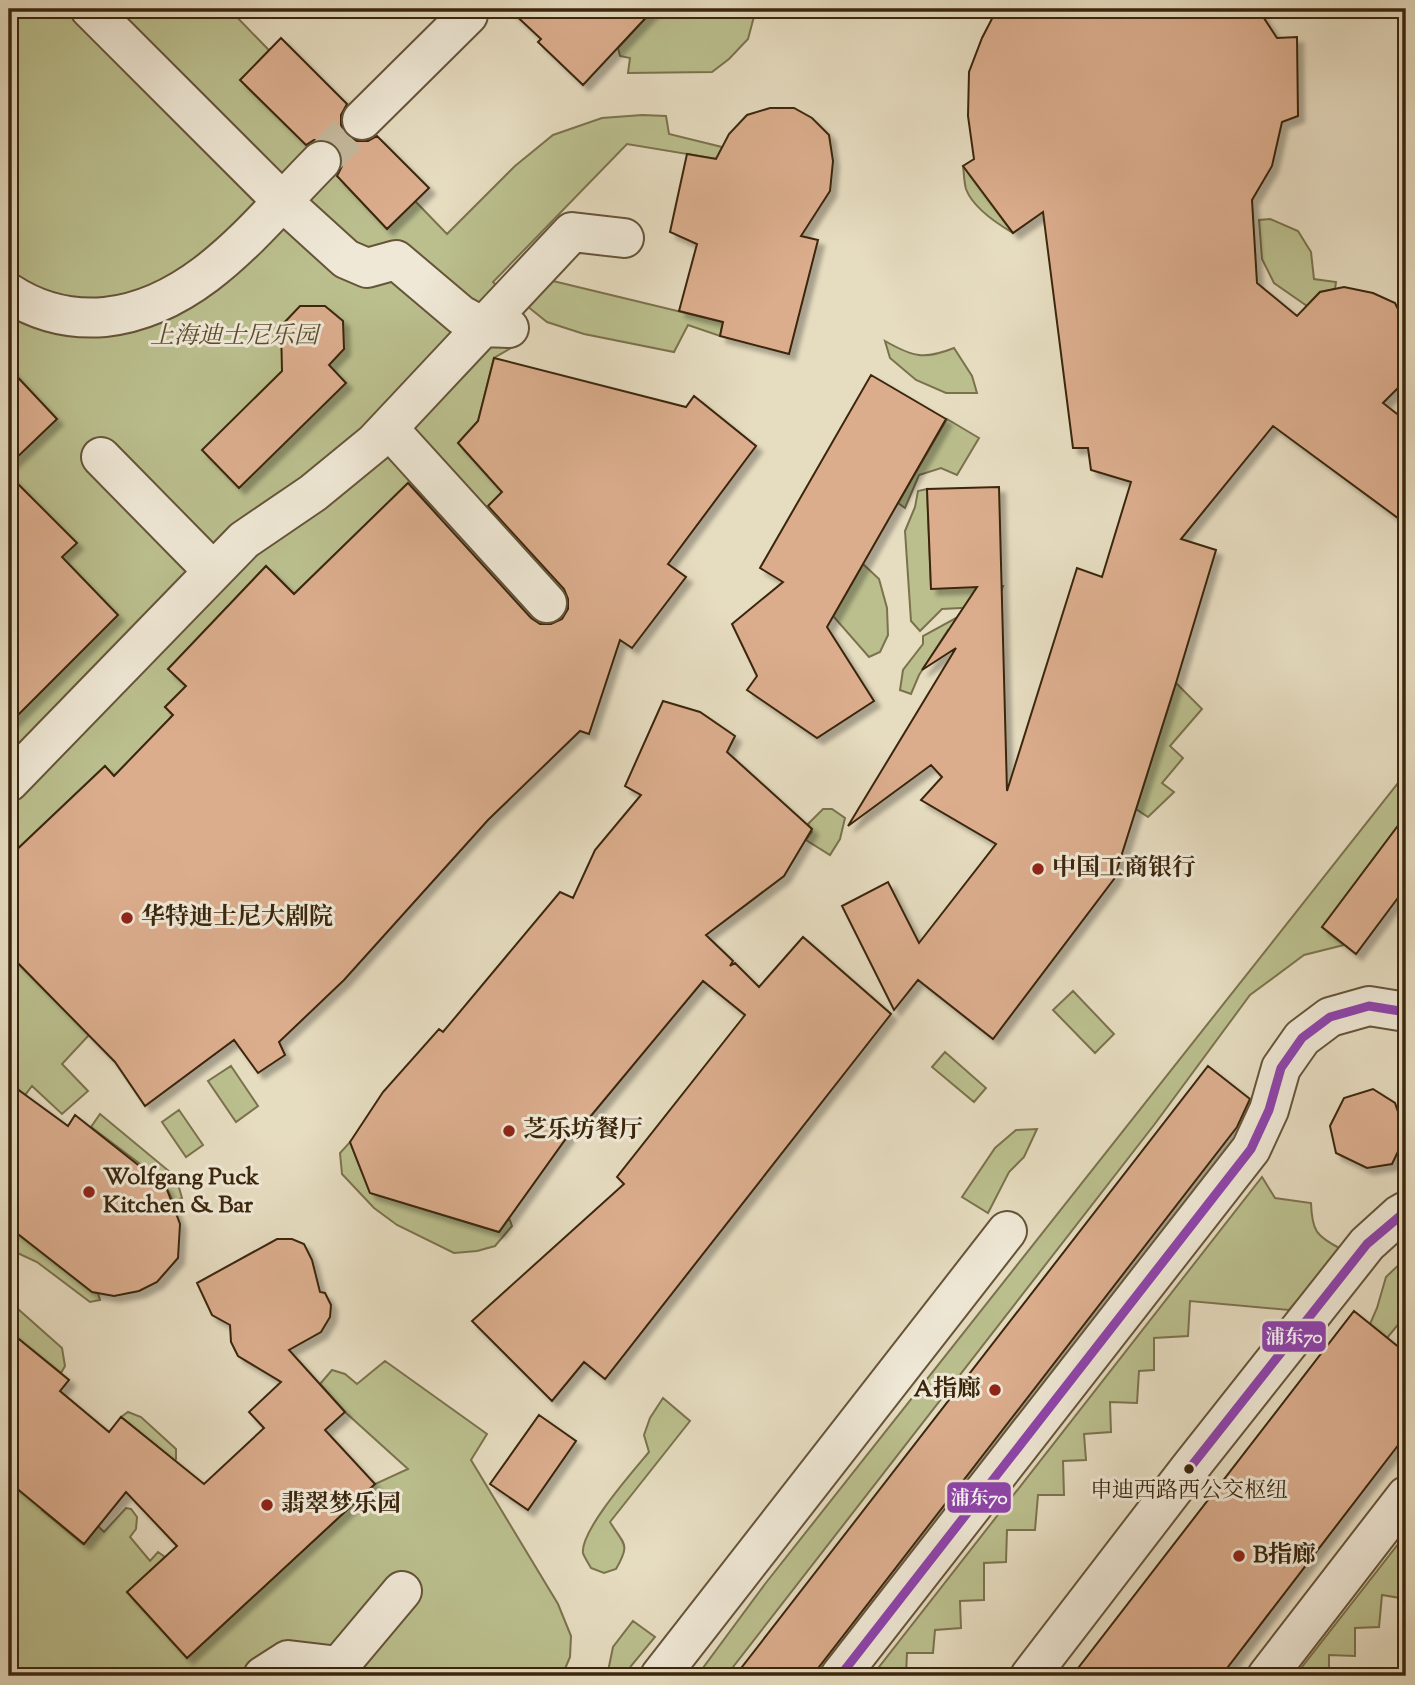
<svg xmlns="http://www.w3.org/2000/svg" width="1415" height="1685" viewBox="0 0 1415 1685" font-family="'Sorts Mill Goudy','Noto Serif SC',serif">
<style>
.green{fill:#bbbf8e;stroke:#7b724d;stroke-width:2}
.building{fill:#dbad8d;stroke:#3b260c;stroke-width:2;filter:url(#shadow)}
.lines{fill:none;stroke-linecap:round;stroke-linejoin:round}
.minor-tunnel{stroke:#c4b89c;stroke-width:38;stroke-dasharray:38 19;stroke-linecap:butt}
.minor-casing{stroke:#665439;stroke-width:42}
.minor{stroke:#efe8d6;stroke-width:38}
.bus-1-casing{stroke:#efe8d6;stroke-width:14}
.bus-1{stroke:#8e44ad;stroke-width:9}
.poi-dot{fill:#8f2418;stroke:#efe8d6;stroke-width:2.5}
.bus-dot{fill:#3b260c;stroke:#efe8d6;stroke-width:2.5}
.labels{text-anchor:middle;dominant-baseline:central;stroke-width:6;stroke-linejoin:round;paint-order:stroke}
.bus-label{font-size:22px;fill:#3b260c;stroke:#efe8d6}
.park-label{font-size:24px;font-style:italic;fill:#5b4c2c;stroke:#efe8d6}
.poi-label{font-size:24px;font-weight:bold;fill:#3b260c;stroke:#efe8d6;text-anchor:start}
.line-badge{stroke:#efe8d6;stroke-width:2.5}
.badge-label{font-size:19px;text-anchor:middle;font-weight:bold;fill:#fff}
</style>
<defs>
<filter id="shadow"><feDropShadow dx="6" dy="6" stdDeviation="2" flood-color="#0004"/></filter>
</defs>
<rect width="100%" height="100%" fill="#e6dcc0"/>
<filter id="stains"><feTurbulence type="fractalNoise" baseFrequency=".00286" numOctaves="4"/><feColorMatrix values="0 0 0 0 .2 0 0 0 0 .09 0 0 0 0 .02 0 0 0 .5 -.17"/></filter>
<radialGradient id="worn" r=".72"><stop offset=".6" stop-color="#630" stop-opacity="0"/><stop offset="1" stop-color="#630" stop-opacity=".3"/></radialGradient>
<path class="green" d="M9 9H229L447 234 515 166 553 135 602 118 642 115 666 116 669 134 722 147 717 159 627 144 493 282 514 304 511 348 494 358 478 421 458 443 502 492 489 505 554 567 546 577 538 612 408 483 294 594 266 566 168 669 186 686 165 707 173 715 114 776 105 766 9 857Z
M654 9H756L748 39 729 59 712 72 628 73 630 58 620 56 618 48Z
M963 166 1013 233C996 223 973 208 966 189 964 182 964 173 963 166Z
M1270 219 1298 231 1311 252 1314 279 1336 282 1335 289 1320 292 1307 306 1274 283 1262 259 1259 220Z
M553 281 723 322 720 336 688 325 674 352 584 334 547 322 527 306Z
M885 341C913 357 924 360 954 348L972 376 977 393H946L916 380 890 358Z
M947 419 979 438 957 475 941 468 919 475 905 508 898 503Z
M927 489 931 588 1003 586 1000 595V606L942 609 920 631 911 621 905 531 915 507 918 491Z
M863 564 879 579 887 608 888 635 880 652 869 657 833 616Z
M1000 612 948 630 919 675 911 694 900 690 903 670 923 644V636L956 618Z
M1176 683 1202 709 1170 746 1183 758 1162 783 1174 792 1148 817 1136 809Z
M1406 773V815L1322 927 1344 945 1304 955 1250 995 1154 1125 726 1676H697L765 1584Z
M823 809H832L845 818 840 839 830 855 806 840 812 832 808 824Z
M9 954 89 1035 62 1064 88 1091 62 1114 32 1086 25 1095 9 1083Z
M1073 991 1114 1034 1095 1053 1053 1010Z
M945 1052 986 1088 974 1102 932 1067Z
M231 1066 258 1106 236 1122 208 1081Z
M179 1110 203 1145 186 1157 162 1122Z
M100 1114 176 1177 182 1198 173 1202 164 1182 91 1127Z
M1037 1129 1024 1157 1009 1172 988 1213 962 1197 995 1148 1016 1130Z
M350 1142 370 1193 499 1232 509 1218 512 1226 495 1246 477 1251 454 1253 397 1225 374 1208 342 1174 340 1153Z
M1262 1177 1275 1198 1311 1203C1312 1231 1316 1236 1341 1249L1289 1310 1190 1301 1188 1336 1154 1338V1370L1139 1371 1137 1403 1110 1402 1111 1432 1084 1434 1086 1460 1063 1461 1064 1495H1038L1035 1530H1007L1006 1562 984 1563V1600L960 1601 961 1628 935 1630 933 1653H907L906 1676H872Z
M9 1227 92 1291 98 1293 100 1300 90 1302 37 1262 9 1249Z
M1406 1258V1315L1387 1338 1370 1324 1377 1308 1386 1277Z
M9 1301 62 1348 65 1366 61 1373 9 1331Z
M385 1361 487 1434 471 1460 558 1604 571 1636 570 1657 562 1676H9V1460L17 1449 62 1486 42 1510 83 1544 98 1526 104 1532 126 1508 131 1509 137 1517 136 1529 130 1537 150 1561 158 1552 165 1557 127 1592 187 1658 375 1484 408 1469 345 1412 320 1384 332 1370 345 1374 357 1384Z
M663 1398 690 1421 610 1522C624 1545 631 1543 616 1569L604 1573 591 1568C589 1564 584 1557 583 1553 580 1531 634 1470 649 1452L644 1435 650 1418Z
M128 1412 141 1417 176 1449V1459L151 1488 160 1449 121 1417Z
M1406 1534V1599L1382 1595 1379 1627 1355 1628V1656L1329 1655V1676H1295Z
M633 1621 655 1637 631 1666 626 1676H607L613 1647Z"/>
<path class="building" d="M509 9H654L583 85 538 42 541 39Z
M997 9H1258L1277 38 1297 37 1298 116 1282 122 1272 166 1252 200 1257 283 1297 316 1320 292 1344 287 1373 293 1395 303 1406 325V371L1403 383 1383 403 1406 421V524L1273 426 1181 539 1216 550 1176 683 1114 879 993 1039 918 980 894 1010 842 906 888 882 919 943 996 844 921 800 942 777 931 765 848 826 956 648 922 670 977 587 931 589 927 489 999 487 1007 791 1077 568 1102 577 1131 482 1091 470 1088 448H1073L1043 212 1013 233 963 166 974 159 968 116 969 72 982 38Z
M281 38 347 104 341 115V125L346 135 357 141H368L377 136 429 188 387 229 337 176 342 166V156L337 146 326 140H314L306 145 240 80Z
M770 108H794L812 118 829 135 833 161 830 191 801 236 818 240 789 354 720 336 723 322 679 311 697 244 670 232 687 154 716 159 729 134 747 115Z
M300 306H325L343 321 344 349 329 365 346 383 239 488 202 450 282 371 281 326Z
M494 358 686 407 694 396 756 446 668 564 686 577 632 648 620 640 589 734 580 731 488 820 344 980 279 1042 285 1055 258 1073 234 1040 145 1106 115 1062 9 954V857L105 766 114 776 173 715 165 707 186 686 168 669 266 566 294 594 408 483 531 618 540 624H551L562 619 568 609V599L564 589 488 506 502 492 458 443 478 421Z
M9 368 57 419 9 465Z
M871 375 946 419 827 627 874 701 817 738 747 690 757 676 732 624 783 582 760 568Z
M9 475 77 543 62 557 118 615 9 724Z
M663 701 700 712 735 736 727 752 812 829 784 876 706 935 733 961 730 966 735 963 759 987 803 937 891 1014 605 1379 584 1362 552 1401 472 1321 624 1184 617 1177 745 1015 703 981 585 1123 580 1119 499 1232 370 1193 350 1142 383 1092 439 1029 443 1032 560 892 573 898 595 850 641 795 625 786Z
M1406 815V887L1356 954 1322 927Z
M1208 1066 1250 1099 1237 1127 812 1676H735Z
M9 1083 68 1126 75 1115 166 1187 180 1224 178 1258 157 1282 139 1291 114 1296 92 1292 9 1227Z
M1373 1089 1395 1103 1406 1135 1392 1164 1367 1168 1336 1153 1330 1126 1344 1098Z
M277 1239H292L304 1244 312 1260 320 1292 325 1293 331 1305 330 1317 321 1332 289 1350 345 1412 325 1430 375 1484 187 1658 127 1592 177 1546 126 1492 84 1544 9 1482V1331L69 1380 60 1391 109 1432 121 1417 204 1484 264 1428 249 1412 281 1382 238 1356 231 1342 230 1325 212 1315 197 1283Z
M1354 1311 1406 1353V1435L1221 1676H1072Z
M539 1415 576 1441 528 1510 490 1484Z"/>
<g class="lines">
<path class="minor-tunnel" d="M321 161 362 120"/>
<defs>
<path id="minor" d="M90 9 281 200 346 259 367 268 396 260 461 315 483 327 509 328
M362 120 468 15 462 9
M9 293C38 312 70 320 105 317 199 307 259 223 321 161
M388 428 547 603
M101 457 213 571
M9 782 244 540 313 493 374 443 572 232 624 238
M263 1676 288 1660 339 1666 402 1591
M660 1676 1007 1231
M840 1676 1251 1149 1269 1110 1281 1068 1302 1038 1330 1017 1369 1006 1406 1012
M1030 1676 1189 1469 1367 1244 1399 1215 1406 1211
M1267 1676 1406 1496"/>
</defs>
<use href="#minor" class="minor-casing"/>
<use href="#minor" class="minor"/>
<defs>
<path id="bus-1" d="M1189 1469 1367 1244 1406 1211
M840 1676 1251 1149 1269 1110 1281 1068 1302 1038 1330 1017 1369 1006 1406 1012"/>
</defs>
<use href="#bus-1" class="bus-1-casing"/>
<use href="#bus-1" class="bus-1"/>
</g>
<g class="poi-dot">
<circle cx="1038" cy="869" r="7"/>
<circle cx="127" cy="918" r="7"/>
<circle cx="509" cy="1131" r="7"/>
<circle cx="89" cy="1192" r="7"/>
<circle cx="995" cy="1390" r="7"/>
<circle cx="267" cy="1505" r="7"/>
<circle cx="1239" cy="1556" r="7"/>
</g>
<circle class="bus-dot" cx="1189" cy="1469" r="6"/>
<g class="labels">
<g class="bus-label">
<text x="1189" y="1492">申迪西路西公交枢纽</text>
</g>
<g class="park-label">
<text x="234" y="337">上海迪士尼乐园</text>
</g>
<g class="poi-label">
<text x="1052" y="869">中国工商银行</text>
<text x="141" y="918">华特迪士尼大剧院</text>
<text x="523" y="1131">芝乐坊餐厅</text>
<text x="103" y="1178">Wolfgang Puck<tspan x="103" dy="28">Kitchen &amp; Bar</tspan></text>
<text x="981" y="1390" text-anchor="end">A指廊</text>
<text x="281" y="1505">翡翠梦乐园</text>
<text x="1253" y="1556">B指廊</text>
</g>
</g>
<g class="line-badge">
<rect x="1261" y="1320" width="66" height="33" rx="7" fill="#8e44ad"/>
<rect x="946" y="1481" width="66" height="33" rx="7" fill="#8e44ad"/>
</g>
<g class="badge-label">
<text x="1294" y="1343">浦东70</text>
<text x="979" y="1504">浦东70</text>
</g>
<rect width="1415" height="1685" fill="none" stroke="#e6dcc0" stroke-width="35"/>
<rect x="10" y="10" width="1394" height="1664" fill="none" stroke="#3b260c" stroke-width="3.5"/>
<rect x="18" y="18" width="1380" height="1650" fill="none" stroke="#3b260c" stroke-width="2"/>
<rect width="100%" height="100%" filter="url(#stains)"/>
<rect width="100%" height="100%" fill="url(#worn)"/>
</svg>
